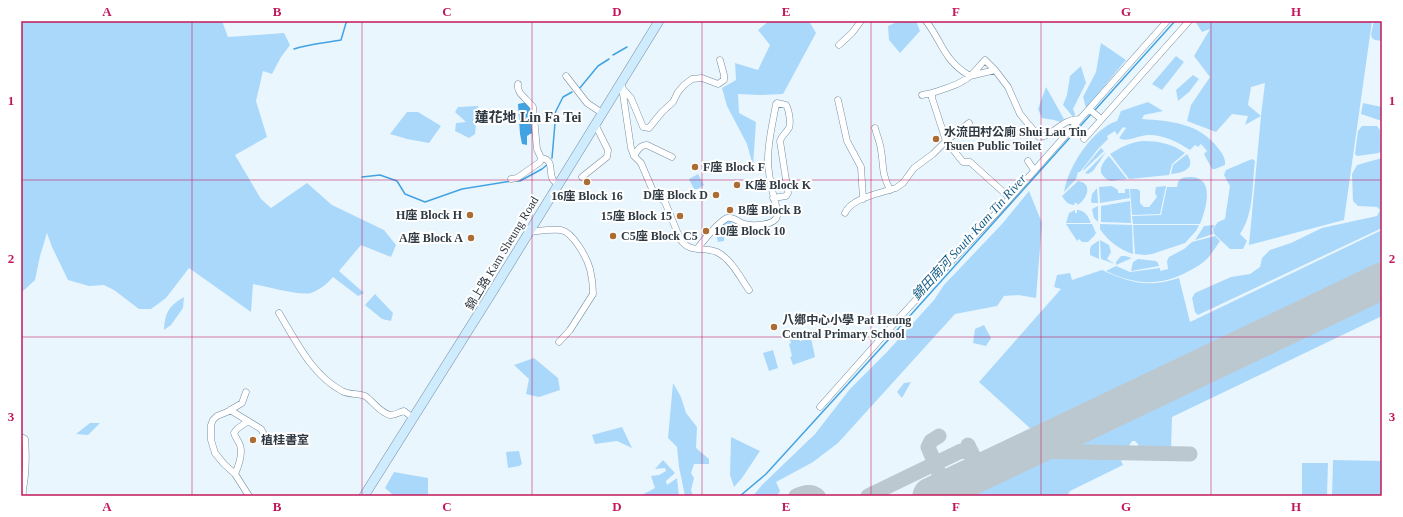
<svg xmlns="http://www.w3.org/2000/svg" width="1403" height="517" viewBox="0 0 1403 517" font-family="'Times New Roman','Noto Sans TC',serif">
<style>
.green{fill:#aad8fb;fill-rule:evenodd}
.water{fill:#42a3e3}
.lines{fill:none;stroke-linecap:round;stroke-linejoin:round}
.stream{stroke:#42a3e3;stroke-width:1.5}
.taxiway{stroke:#bcc8d0;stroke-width:15}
.runway{stroke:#bcc8d0;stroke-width:37}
.minor-casing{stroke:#738da0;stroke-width:7}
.secondary-casing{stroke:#738da0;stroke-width:10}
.minor{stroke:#fff;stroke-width:6}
.secondary{stroke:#cfecff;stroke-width:9}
.grid{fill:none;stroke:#c2185b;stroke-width:1;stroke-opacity:0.55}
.poi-dot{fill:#ab6d33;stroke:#fff;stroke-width:1.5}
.labels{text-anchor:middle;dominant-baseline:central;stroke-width:4;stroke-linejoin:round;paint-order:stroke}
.poi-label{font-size:12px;font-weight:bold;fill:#2f3a43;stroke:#fff;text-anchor:start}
.street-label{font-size:12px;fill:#2f3a43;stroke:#fff}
.water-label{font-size:13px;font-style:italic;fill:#145b85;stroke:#fff}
.quarter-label{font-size:14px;font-weight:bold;fill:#2f3a43;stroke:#fff}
.neatline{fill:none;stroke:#c2185b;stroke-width:1.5}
.grid-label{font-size:13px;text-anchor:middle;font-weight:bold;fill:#c2185b}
</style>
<rect width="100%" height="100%" fill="#eaf6fe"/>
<path class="green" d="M21 21H222L228 37 284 33 290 45 281 57 272 74 263 71 256 101 267 137 235 155 261 199 271 208 307 183 332 205 384 230 396 245 391 257 361 245 339 271 364 293 358 296 333 277C327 284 321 289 311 293 301 296 265 286 253 284L251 312 189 268 166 298 151 309H139L114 290 104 285 89 286 68 280 52 247 47 233 40 256 35 280 21 293Z
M769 21H809L816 33 783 94 760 95 738 94 739 113 756 122 753 166 747 144 727 106 722 88 736 80 735 63 758 70 770 45 758 30Z
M899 21H916L920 31 900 53 889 40 888 26Z
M1195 21H1372L1344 220 1249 245 1261 116 1245 125 1248 116 1232 114 1216 132 1187 121 1191 105 1210 77 1194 56 1210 29 1202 32ZM1265 83 1261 115V116L1248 105 1251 87Z
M1374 21H1382V41L1375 40 1372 38 1371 34Z
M1101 43 1126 60 1086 108 1083 97 1096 72Z
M1176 56 1184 62 1162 90 1152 84Z
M1081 66 1086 83 1073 109 1075 114 1074 118 1063 105 1067 95 1070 76Z
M1193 75 1199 79 1189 92 1178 101 1176 90Z
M1046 87 1064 119 1060 122 1054 120 1042 118 1038 109Z
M1148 102 1163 111 1144 115 1142 119C1171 121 1199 123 1218 148 1222 153 1226 159 1225 165L1215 169H1212L1204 154 1207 151 1201 144 1198 147 1195 145 1190 150C1177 142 1165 135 1149 135 1139 135 1126 143 1119 138L1126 128 1123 127 1117 135 1115 131 1107 136 1108 139 1098 149 1080 172H1078L1076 179 1064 192C1068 167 1092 129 1117 121L1121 111Z
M1363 103 1382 107V121L1361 114Z
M478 106 475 134 469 138 455 131 456 123 466 122 455 112 458 107Z
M407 112H418L441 126 429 143 407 139 390 134Z
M1362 126H1377L1380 130 1381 151 1379 153 1357 156 1355 154 1358 131Z
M1143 141C1159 141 1173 144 1185 153L1172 164 1169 175 1129 179 1110 154C1121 147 1131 142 1143 141Z
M1101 148 1104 151 1083 171 1084 168Z
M1106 152 1093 171 1088 174 1085 173Z
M1187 154C1197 169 1182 173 1171 174L1173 165Z
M1109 156 1127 179 1110 181C1096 174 1100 165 1109 156Z
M1382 158V228L1198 315 1195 312 1192 298 1195 293 1231 277 1250 274 1260 267 1262 258 1270 250 1291 243 1322 228 1377 216 1380 210 1377 207 1358 206 1353 201 1352 174 1357 165Z
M1252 159 1255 161C1252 185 1254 214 1240 234L1247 241 1243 249H1230L1214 234 1213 229 1218 222 1225 219 1230 186 1224 175 1226 170Z
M698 174 704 185 698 189H694L689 179Z
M1192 177C1215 178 1206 210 1200 224H1133L1132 216 1161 215 1167 187H1177C1178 177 1184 177 1192 177Z
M1078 181C1080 181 1082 182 1084 183 1092 189 1084 202 1077 205V203H1074L1075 205C1068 205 1065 201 1062 196Z
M1112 186 1118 190V193H1125V189H1129L1130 198 1100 203 1099 187Z
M1166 186 1160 214 1132 215 1130 189H1137L1140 191V203L1144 207H1149L1157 197 1155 193 1156 187Z
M1097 188 1098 203H1092L1091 201 1092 194Z
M1029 191 1042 223 1036 298 1018 295 1004 296 997 306 955 314 838 443 813 462 776 482 780 491 777 496H753L762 485 815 434 850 389 887 352 934 300 944 285 1002 224Z
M1130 201 1131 223 1101 222V206Z
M1098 206V222L1094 218 1092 209Z
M1075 210V213H1077V210C1085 210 1088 216 1091 223H1066L1069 213Z
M732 219 740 225 737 231 725 229 724 241 718 242 715 230 723 223Z
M1066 224H1092L1096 233 1094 236 1088 242H1082L1079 239 1077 241Z
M1100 224 1132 225 1133 254C1120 250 1107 240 1100 229Z
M1133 225H1199L1196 231 1185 243 1152 254 1145 255 1135 254Z
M1215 225 1212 229 1213 234 1195 240 1204 226Z
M1382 230V263L1032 430 979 382 1061 289 1054 287 1057 275 1070 273 1072 280 1102 270C1130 283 1149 288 1179 278L1190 322Z
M1215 236 1220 241C1216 247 1212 253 1207 259 1202 264 1195 268 1189 271 1160 287 1135 285 1106 271L1116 266 1130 272 1160 268V271L1168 269 1167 261 1169 257 1184 249 1192 242Z
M1100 240 1109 245 1111 252 1107 259 1115 264 1101 259Z
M1098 241H1099V259L1090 255V249L1091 246Z
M1121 256H1125L1132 258 1116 265V262Z
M1138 259 1156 261 1158 263 1159 266 1131 271 1133 262Z
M375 294 393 313 391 321 382 319 365 305Z
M1382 295V316L1172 417 1171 450H1139L1138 444 1135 441H1132L1127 449 1062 448Z
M184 297 183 308 171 325 164 330C165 312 169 306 184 297Z
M984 325 991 338 986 346 973 343 975 329Z
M797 333 800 341 811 338 815 357 793 365 790 357 792 356 789 344 791 343 789 335Z
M773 350 778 368 769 371 763 353Z
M534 358 558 378 560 390 539 397 526 394 529 379 514 365Z
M911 382 902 398 897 392 904 383Z
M673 383 681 397 686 413 697 427 696 448 709 459V464H694L691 473 694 478 691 490 693 496H685L679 467 677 447 668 438Z
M90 423H100L88 435 76 434Z
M622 427 632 448 617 441 595 444 592 435Z
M731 437 760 451 742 478 734 487 730 475Z
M519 451 522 464 519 466 508 468 506 452Z
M1050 455 1119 456 1123 465 1070 491 1067 496H977L975 491Z
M663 460 675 473 666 481 667 485 677 478 679 496H640L655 488 651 476 659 475 666 471 665 468 655 469Z
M1333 460 1382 461V496H1332Z
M1302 463H1328L1327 496H1302Z
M394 472 428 478V496H394L385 488Z"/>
<path class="water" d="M527 102 531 107 534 133 530 134 527 136V145L522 144 520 134 518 104Z"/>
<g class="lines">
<path class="stream" d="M294 49C309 44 325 43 341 40L346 23 349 21
M613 55 627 47
M579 89 598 66 609 59
M1095 110 1175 21
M552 158 555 123 554 115 563 97 572 92
M362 177 380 175 397 181 405 194 425 202 462 189 511 181
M516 181H520L542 169 548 164
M740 496 766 474 899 328 1092 113"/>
<path class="taxiway" d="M939 436 931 441 928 447 939 473
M968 445 981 472
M1026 451 1190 454
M796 496C804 493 811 490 818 496
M868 496 961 451 969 452 972 454"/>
<path class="runway" d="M931 496 1382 281"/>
<defs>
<path id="minor" d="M926 21C943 43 943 60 970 76L995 70 1008 87 1020 114 1039 137C1053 137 1061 119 1079 119
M839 45 852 33 861 21
M995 70 985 60C980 65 976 71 970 76 960 85 944 89 932 93V98L946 141 963 162H970L1010 198
M566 76 587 103 602 113
M621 83 623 89V94L631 148 634 156 641 163 653 191 665 202 680 239C690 254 703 246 717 252 731 259 740 277 749 290
M518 84C516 94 528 99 533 107L537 149 541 158
M623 89 631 98 643 127 649 128 662 112 673 102 678 92 684 85 692 79 702 78 718 84 724 80V75L720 60
M922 95 932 93
M838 100 847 141 861 167 863 199
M1089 109 1101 119
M875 128C877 136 880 142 881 150 884 167 881 172 890 190
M1084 139 1189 21
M634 156C637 151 640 145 647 145L672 157
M541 158C555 160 548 171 553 180 554 181 557 184 558 184
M1028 161 1034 170
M582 177 607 157 608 150 595 124
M511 179 517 178 540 162 541 158
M845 213C851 198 881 193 896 188L903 183 914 168 933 154 946 141 969 123
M529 232C539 231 551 229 561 230 573 232 587 258 590 269 592 277 593 286 593 294L570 330 559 342
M697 249C704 240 717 223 727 218 733 216 738 222 744 224 752 226 775 226 777 216 779 211 775 204 774 198 771 186 768 172 768 159 768 141 773 122 776 104L777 103 786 105C789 110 791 122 789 128 786 133 782 135 780 141L788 193 786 196 773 198
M279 313C296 341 312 375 342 391 349 395 358 393 365 396 373 401 380 413 390 415 394 416 399 412 404 411L413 418
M246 392 242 403 227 412 217 416 213 420 211 425V440L215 453 224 464 235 474 249 496
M820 407 900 317 1010 198 1167 21
M230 410 261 429 266 438
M21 437 25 439C26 450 26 463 25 474 25 482 22 488 23 496
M235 474C239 465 243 454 240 445 238 440 235 437 234 433L237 429 248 421"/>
<path id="secondary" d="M364 496 491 294 659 21"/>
</defs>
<use href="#minor" class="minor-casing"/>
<use href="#secondary" class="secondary-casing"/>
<use href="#minor" class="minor"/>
<use href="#secondary" class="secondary"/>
</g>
<path class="grid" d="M192 21V496M362 21V496M532 21V496M702 21V496M871 21V496M1041 21V496M1211 21V496M21 180H1382M21 337H1382"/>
<g class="poi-dot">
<circle cx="936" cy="139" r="4"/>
<circle cx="695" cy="167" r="4"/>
<circle cx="587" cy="182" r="4"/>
<circle cx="737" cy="185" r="4"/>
<circle cx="716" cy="195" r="4"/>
<circle cx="730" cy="210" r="4"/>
<circle cx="470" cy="215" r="4"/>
<circle cx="680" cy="216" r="4"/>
<circle cx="706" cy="231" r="4"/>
<circle cx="613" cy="236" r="4"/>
<circle cx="471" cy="238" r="4"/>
<circle cx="774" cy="327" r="4"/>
<circle cx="253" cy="440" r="4"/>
</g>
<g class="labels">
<g class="poi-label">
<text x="944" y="132">水流田村公廁 Shui Lau Tin<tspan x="944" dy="14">Tsuen Public Toilet</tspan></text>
<text x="703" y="167">F座 Block F</text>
<text x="745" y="185">K座 Block K</text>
<text x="708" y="195" text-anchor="end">D座 Block D</text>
<text x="587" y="196" text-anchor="middle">16座 Block 16</text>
<text x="738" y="210">B座 Block B</text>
<text x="462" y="215" text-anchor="end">H座 Block H</text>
<text x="672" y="216" text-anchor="end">15座 Block 15</text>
<text x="714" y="231">10座 Block 10</text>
<text x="621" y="236">C5座 Block C5</text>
<text x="463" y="238" text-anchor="end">A座 Block A</text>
<text x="782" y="320">八鄉中心小學 Pat Heung<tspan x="782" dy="14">Central Primary School</tspan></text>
<text x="261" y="440">植桂書室</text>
</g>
<g class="street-label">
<text transform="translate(502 253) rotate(-59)">錦上路 Kam Sheung Road</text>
</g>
<g class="water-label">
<text transform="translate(969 237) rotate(-48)">錦田南河 South Kam Tin River</text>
</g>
<g class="quarter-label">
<text x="528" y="117">蓮花地 Lin Fa Tei</text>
</g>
</g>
<rect width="1403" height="517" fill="none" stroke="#ffffff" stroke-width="44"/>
<rect x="22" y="22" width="1359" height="473" class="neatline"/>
<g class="grid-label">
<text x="107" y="16">A</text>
<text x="277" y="16">B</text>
<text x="447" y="16">C</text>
<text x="617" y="16">D</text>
<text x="786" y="16">E</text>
<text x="956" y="16">F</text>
<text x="1126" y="16">G</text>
<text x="1296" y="16">H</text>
<text x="11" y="105">1</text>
<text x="1392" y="105">1</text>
<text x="11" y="263">2</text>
<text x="1392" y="263">2</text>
<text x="11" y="421">3</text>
<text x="1392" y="421">3</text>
<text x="107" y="511">A</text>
<text x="277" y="511">B</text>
<text x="447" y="511">C</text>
<text x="617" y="511">D</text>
<text x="786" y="511">E</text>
<text x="956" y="511">F</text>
<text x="1126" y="511">G</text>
<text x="1296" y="511">H</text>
</g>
</svg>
